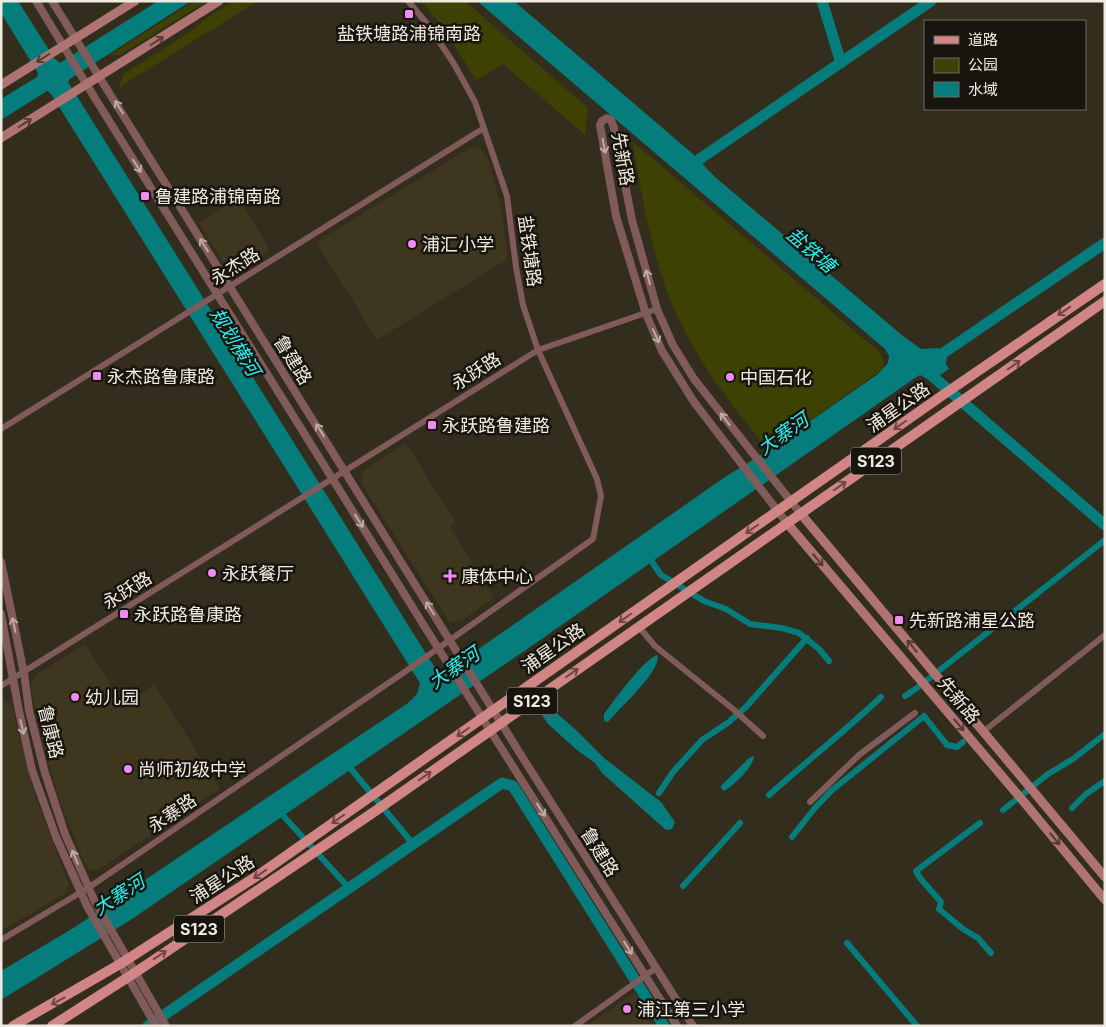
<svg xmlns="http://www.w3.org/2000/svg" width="1106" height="1027" viewBox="0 0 1106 1027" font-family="Inter,'Noto Sans SC',sans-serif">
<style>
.built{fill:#3f361f}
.green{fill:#3d4204}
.water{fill:#067d7d}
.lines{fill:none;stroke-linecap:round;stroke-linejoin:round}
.canal{stroke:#067d7d;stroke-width:6}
.river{stroke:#067d7d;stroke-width:11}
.minor{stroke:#815a5a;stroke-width:6}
.tertiary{stroke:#815a5a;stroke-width:8}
.secondary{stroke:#af7372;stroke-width:9}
.primary{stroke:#d28585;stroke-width:10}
.oneway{stroke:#543b36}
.oneway2{stroke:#beaaa4}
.oneway3{stroke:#6c4744}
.poi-dot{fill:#f18af4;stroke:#18150e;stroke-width:2}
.labels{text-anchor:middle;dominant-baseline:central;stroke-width:5;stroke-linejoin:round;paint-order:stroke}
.shield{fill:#18150e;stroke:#aeaba2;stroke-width:1}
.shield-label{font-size:16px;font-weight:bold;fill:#efebe1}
.poi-label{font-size:18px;fill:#efebe1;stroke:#18150e;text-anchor:start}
.street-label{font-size:18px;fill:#efebe1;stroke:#18150e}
.water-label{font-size:19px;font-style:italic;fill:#2af0f1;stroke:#18150e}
</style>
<rect width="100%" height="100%" fill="#332d1d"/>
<path class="built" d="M473 146 481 149 488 158 496 188 503 219 508 259 377 340 316 242Z
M238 198 270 250 239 269 234 270 228 268 224 264 199 223Z
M406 443 456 523 450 527 494 598 461 621 452 622 448 620 361 483 362 473 365 469Z
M85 644 123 705 155 685 220 789 97 871 89 869 86 866 64 813 45 754 31 690 32 681 37 674Z
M1 699 6 700 13 708 19 736 35 795 69 885 64 894 1 931Z
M634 992 654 1026H587Z"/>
<path class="green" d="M195 1H207L120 55H109Z
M233 1H258L118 88 124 74 191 31 204 20Z
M421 1H465L588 108 585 135 503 64 476 80 445 30Z
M632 141 879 352 884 360 883 369 769 450C727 401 687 348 665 286 649 240 641 189 632 141Z"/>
<path class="water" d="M1 1H18L54 58 60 63 158 1H191L70 79 68 82 440 676 725 477 769 450 878 374 888 363 889 356 885 349 477 1H514L693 154 715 177 903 336 921 349 938 348 947 357 946 364 949 369 931 381 920 375 912 380 533 645 132 919 1 1000V971L75 927 408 703 417 694 420 683 51 94 47 91 1 120V99L37 77 38 73 1 13Z
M658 655C659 674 621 706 608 722L604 721V714C614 701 645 657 658 655Z
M542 708 552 709 576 730 604 758 661 802 675 822 672 829 666 830 602 773 595 763 577 750 548 724 542 715Z
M754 756C753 768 734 785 724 791L720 787 749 758Z"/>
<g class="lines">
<path class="canal" d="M648 556 661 575 704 601 726 609 750 624 782 628 799 633 819 649 829 661
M905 696 917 688 1105 540
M347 764 413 844
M659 793 673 772 702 740 729 722 746 707 807 638
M769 795C806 762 845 731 881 697
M1072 808 1086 794 1105 781
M278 810 349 888
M1003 810 1048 774 1073 759 1105 734
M980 823 916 871 920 878 941 902 939 909 963 929 978 938 991 953
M792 837 814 809 831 791 924 716 947 745 957 747 963 742
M683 886 740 823
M847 943 917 1026"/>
<path class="river" d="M822 1 841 63
M688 167 931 1
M933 360 1105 243
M923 368 1105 525
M148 1026 502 783 513 786 664 1026"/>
<path class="minor" d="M1 429 484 128
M639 627 655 646 733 709 763 736
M1 686 538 350 657 309
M984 731 1105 635
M810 802 859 755 915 713
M1 940 88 888 406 671 593 539 601 496 597 479 538 350 523 305 516 267 507 196 475 102 454 64 429 26 408 1
M575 1026 656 968"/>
<path class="tertiary" d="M36 1 93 95 438 648 677 1026
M52 1 526 763 693 1026
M787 523 694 402 662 351 646 314 616 216 600 125 602 121 607 118 611 120 614 128 632 220 657 309 673 345 694 379 801 514
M1 562 24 673 29 710 45 773 65 834 95 902 166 1026
M1 614 19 711 32 770 56 837 87 906 156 1026"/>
<path class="secondary" d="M1 85 135 1
M1 138 219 1
M801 514 1105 877
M787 523 1024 802 1105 900"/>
<path class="primary" d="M13 1026 120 964 260 874 940 397 1105 284
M52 1026 136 972 371 814 1105 301"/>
</g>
<defs><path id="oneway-shaft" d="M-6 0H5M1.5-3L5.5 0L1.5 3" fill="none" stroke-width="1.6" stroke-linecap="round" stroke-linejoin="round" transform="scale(1.25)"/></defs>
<g class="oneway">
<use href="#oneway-shaft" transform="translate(157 41) rotate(-32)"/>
<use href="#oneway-shaft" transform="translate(43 58) rotate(148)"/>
<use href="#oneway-shaft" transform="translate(25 123) rotate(-32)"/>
<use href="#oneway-shaft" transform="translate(818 560) rotate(50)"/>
<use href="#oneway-shaft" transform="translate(912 646) rotate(-129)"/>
<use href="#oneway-shaft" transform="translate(959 725) rotate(50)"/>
<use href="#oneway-shaft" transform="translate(1055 839) rotate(50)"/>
</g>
<g class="oneway2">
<use href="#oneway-shaft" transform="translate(119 107) rotate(-122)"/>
<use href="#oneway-shaft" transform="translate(604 146) rotate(80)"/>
<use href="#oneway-shaft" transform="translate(137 166) rotate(58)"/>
<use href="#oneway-shaft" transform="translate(204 245) rotate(-122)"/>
<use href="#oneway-shaft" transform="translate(648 277) rotate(-105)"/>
<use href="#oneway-shaft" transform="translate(656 336) rotate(66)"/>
<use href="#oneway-shaft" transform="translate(725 419) rotate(-128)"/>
<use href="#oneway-shaft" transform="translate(320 430) rotate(-122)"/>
<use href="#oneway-shaft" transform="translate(359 521) rotate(58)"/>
<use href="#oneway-shaft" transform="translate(430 608) rotate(-122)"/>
<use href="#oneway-shaft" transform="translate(14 625) rotate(-102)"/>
<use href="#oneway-shaft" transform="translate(22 727) rotate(77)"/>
<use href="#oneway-shaft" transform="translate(541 810) rotate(58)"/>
<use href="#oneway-shaft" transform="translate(75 857) rotate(-113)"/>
<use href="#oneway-shaft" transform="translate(628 948) rotate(58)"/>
</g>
<g class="oneway3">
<use href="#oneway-shaft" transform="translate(1064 311) rotate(146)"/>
<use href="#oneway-shaft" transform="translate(1014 365) rotate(-35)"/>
<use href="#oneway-shaft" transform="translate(900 425) rotate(145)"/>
<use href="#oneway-shaft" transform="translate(840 486) rotate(-35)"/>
<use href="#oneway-shaft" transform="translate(752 529) rotate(145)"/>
<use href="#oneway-shaft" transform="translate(625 618) rotate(145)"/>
<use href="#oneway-shaft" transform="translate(572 673) rotate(-35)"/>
<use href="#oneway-shaft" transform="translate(463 732) rotate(145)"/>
<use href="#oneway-shaft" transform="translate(425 776) rotate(-35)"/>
<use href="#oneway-shaft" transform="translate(338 819) rotate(145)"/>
<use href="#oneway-shaft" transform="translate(260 874) rotate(146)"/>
<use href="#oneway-shaft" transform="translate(160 955) rotate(-34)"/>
<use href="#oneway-shaft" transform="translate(58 1001) rotate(151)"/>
</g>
<g class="poi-dot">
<rect x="404" y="9" width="10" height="10" rx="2.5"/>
<rect x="140" y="191" width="10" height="10" rx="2.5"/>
<circle cx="412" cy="244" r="5"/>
<rect x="92" y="371" width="10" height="10" rx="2.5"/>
<circle cx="730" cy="377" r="5"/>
<rect x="427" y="420" width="10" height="10" rx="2.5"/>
<circle cx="212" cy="573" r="5"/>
<path d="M447.5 568.5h5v5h5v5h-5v5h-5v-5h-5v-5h5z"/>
<rect x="119" y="609" width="10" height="10" rx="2.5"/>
<rect x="894" y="615" width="10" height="10" rx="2.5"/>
<circle cx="75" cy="697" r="5"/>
<circle cx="128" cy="769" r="5"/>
<circle cx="627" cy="1009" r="5"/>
</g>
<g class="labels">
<g class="shield">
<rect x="851" y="447.5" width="50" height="27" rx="4"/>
<rect x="507" y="687.5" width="50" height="27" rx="4"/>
<rect x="174" y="915.5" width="50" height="27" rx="4"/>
</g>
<g class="shield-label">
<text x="876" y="461">S123</text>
<text x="532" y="701">S123</text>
<text x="199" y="929">S123</text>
</g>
<g class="poi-label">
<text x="409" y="33" text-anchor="middle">盐铁塘路浦锦南路</text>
<text x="155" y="196">鲁建路浦锦南路</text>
<text x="422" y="244">浦汇小学</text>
<text x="107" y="376">永杰路鲁康路</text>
<text x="740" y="377">中国石化</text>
<text x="442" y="425">永跃路鲁建路</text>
<text x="222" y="573">永跃餐厅</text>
<text x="461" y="576">康体中心</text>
<text x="134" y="614">永跃路鲁康路</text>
<text x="909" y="620">先新路浦星公路</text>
<text x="85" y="697">幼儿园</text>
<text x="138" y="769">尚师初级中学</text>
<text x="637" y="1009">浦江第三小学</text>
</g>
<g class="street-label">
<text transform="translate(623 159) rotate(80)">先新路</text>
<text transform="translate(530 251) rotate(82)">盐铁塘路</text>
<text transform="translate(235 266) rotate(-32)">永杰路</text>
<text transform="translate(293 360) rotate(58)">鲁建路</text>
<text transform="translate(476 371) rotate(-32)">永跃路</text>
<text transform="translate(898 407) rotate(-35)">浦星公路</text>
<text transform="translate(127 590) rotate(-32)">永跃路</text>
<text transform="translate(553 648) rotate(-35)">浦星公路</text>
<text transform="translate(959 700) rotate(50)">先新路</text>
<text transform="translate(51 732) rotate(76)">鲁康路</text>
<text transform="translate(172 813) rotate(-34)">永寨路</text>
<text transform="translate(600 852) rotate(58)">鲁建路</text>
<text transform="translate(222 879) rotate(-33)">浦星公路</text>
</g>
<g class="water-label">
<text transform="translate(811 250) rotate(41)">盐铁塘</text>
<text transform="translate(235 342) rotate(58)">规划横河</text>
<text transform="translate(783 434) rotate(-35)">大寨河</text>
<text transform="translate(454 668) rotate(-35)">大寨河</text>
<text transform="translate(119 895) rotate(-33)">大寨河</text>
</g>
</g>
<rect width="1106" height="1027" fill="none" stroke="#efebe1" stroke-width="5"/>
<rect x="924" y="20" width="162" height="90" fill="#18150e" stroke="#6e6b62"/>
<rect x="934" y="36" width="25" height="8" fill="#d28585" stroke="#6e6b62"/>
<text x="968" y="45" font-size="15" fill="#efebe1">道路</text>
<rect x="934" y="58" width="25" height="15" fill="#3d4204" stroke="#6e6b62"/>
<text x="968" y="70" font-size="15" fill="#efebe1">公园</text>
<rect x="934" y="82" width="25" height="15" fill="#067d7d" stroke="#6e6b62"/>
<text x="968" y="95" font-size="15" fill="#efebe1">水域</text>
</svg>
